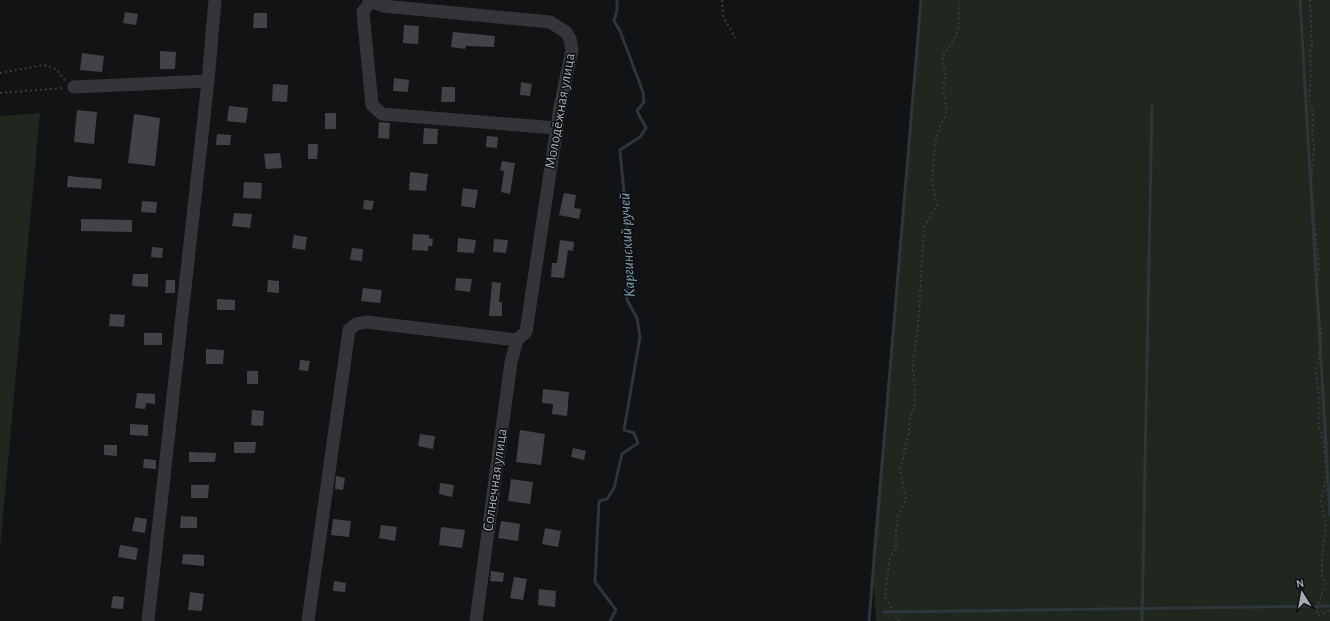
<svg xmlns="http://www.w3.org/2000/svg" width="1330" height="621" viewBox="0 0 1330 621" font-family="'Alegreya Sans',sans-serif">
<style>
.green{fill:#1f271f}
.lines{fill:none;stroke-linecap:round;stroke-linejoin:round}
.stream{stroke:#2c373c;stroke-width:3}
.building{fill:#414347}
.path{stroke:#3a3c40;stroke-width:2;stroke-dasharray:2 3;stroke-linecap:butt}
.minor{stroke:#343539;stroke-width:13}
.labels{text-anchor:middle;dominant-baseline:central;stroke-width:3;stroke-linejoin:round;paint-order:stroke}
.street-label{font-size:15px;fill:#a4abb4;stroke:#0d0e0f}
.water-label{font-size:16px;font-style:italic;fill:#7c9dae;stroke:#0d0e0f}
</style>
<rect width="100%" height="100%" fill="#121314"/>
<path class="green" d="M922 0H1330V621H876L872 557Z
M40 113 0 549V116Z"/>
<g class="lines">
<path class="stream" d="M1300 0 1330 515
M884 612 1330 606
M610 621 616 610 595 582 599 501 607 499 614 488 622 454 638 443 634 433 624 430 640 337 637 318 627 300 630 258 620 150 640 137 646 128 637 111 644 102 643 92 620 31 614 21 617 10V0
M869 621 921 0
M1142 621 1152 105"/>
</g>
<path class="building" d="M125 12 138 14 136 25 123 23Z
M254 13H267V28H253Z
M404 25 419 26 418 44 403 43Z
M453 32 495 36 494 47 466 46 465 49 451 47Z
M160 51 176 52 175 69H160Z
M82 53 104 56 102 72 80 70Z
M394 78 409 80 408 92 393 91Z
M521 82 532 84 530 96 520 95Z
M273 84 288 85 287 102 272 101Z
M442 87H455V102H441Z
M229 106 248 108 246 123 227 121Z
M77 110 97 112 94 144 74 142Z
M325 113H336V129H325Z
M134 114 160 118 155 166 128 163Z
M379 122 390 123 389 139 378 138Z
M424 128 438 129 437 144H423Z
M217 134 231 135 230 145H216Z
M487 136 498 137 497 148 486 147Z
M308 144H318L317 159H308Z
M280 153 282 168 266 169 264 154Z
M502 161 515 163 510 194 501 192 504 171 500 170Z
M410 172 428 174 426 191 409 190Z
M68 176 102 179 101 189 67 187Z
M244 182 262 183 261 199 243 198Z
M463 188 478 190 475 208 461 206Z
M564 193 576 195 574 208 581 209 579 219 559 215Z
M364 200 374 201 372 210 363 209Z
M142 201 157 202 156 213 141 212Z
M234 213 252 214 250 228 232 226Z
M81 219 132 220V232L81 231Z
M413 234 429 235V238L433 239 432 246H428V251L412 250Z
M294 235 307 237 305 250 292 248Z
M458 238 476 240 474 253 457 252Z
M494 239 508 240 506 253 493 252Z
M560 240 574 242 573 251 568 250 564 278 551 277 552 263H557Z
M152 247 163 248 162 258 151 257Z
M352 248 363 249 362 261 350 260Z
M133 274H148V287L132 286Z
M456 278 472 279 470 292 455 290Z
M166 280H175V293H165Z
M268 280 279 281V293L267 292Z
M492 282 501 283 499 302H502V316H489Z
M363 288 382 290 380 303 361 301Z
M217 299 235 300V310H217Z
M110 314 125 315 124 327 109 326Z
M144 333H162V345H144Z
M206 349 224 350 223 364H206Z
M300 360 310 361 308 371 299 370Z
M247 371H258V384H247Z
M543 389 569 392 567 416 552 414 553 404 542 403Z
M137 393 155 394V404L146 403 145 409 135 408Z
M252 410 264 411 263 426 251 425Z
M130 424 148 425V436L130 435Z
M520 430 545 434 541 465 516 462Z
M420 434 435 436 433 449 418 446Z
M234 442H256L255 453H234Z
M104 445H117V456L104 455Z
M573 448 586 451 584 460 571 457Z
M189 452 216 453 215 462H189Z
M144 459 156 460V469L143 468Z
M336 476 345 478 343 490 335 489Z
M511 479 533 482 530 504 508 501Z
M440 483 454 485 452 497 439 494Z
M191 485H209L208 498H191Z
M181 516 197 517V528H180Z
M135 517 147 519 145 533 132 531Z
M333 519 351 521 349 537 331 535Z
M501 521 520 524 518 541 498 538Z
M381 525 397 527 395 541 379 538Z
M441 527 465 530 462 548 439 545Z
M545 528 561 531 558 547 542 544Z
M120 545 138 548 136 560 118 557Z
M183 554 204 555V566L182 564Z
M491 571 504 573 503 582 490 581Z
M514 577 527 579 523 600 510 598Z
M334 581 346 583 345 592 333 591Z
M539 589 556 591 555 607 538 605Z
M190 592 204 594 202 611 188 610Z
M113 596 124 597 123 609 111 608Z"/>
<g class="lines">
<path class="path" d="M722 0 723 16 735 38
M1310 0 1312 45 1310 54 1311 74 1309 100 1313 113 1312 137 1314 145 1311 185 1319 268 1316 284 1321 333 1319 360 1316 371 1320 410 1318 425 1323 439 1327 474 1321 501 1326 524 1322 558V577L1326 582 1317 607 1318 616 1330 610
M0 73 44 65 56 69 65 80
M0 93 63 88
M899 621 885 597 886 586 890 559 896 547V528L898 516 906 499 900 471 909 431V422L915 404 914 375 912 369 918 328 924 227 937 206 932 183 935 143 940 126 947 111 943 88 946 76 942 57C950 48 958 34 959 22 959 14 957 8 961 0"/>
<path class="minor" d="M369 0 383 6 550 22 566 32 570 39 572 50 560 107 526 332 517 340
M370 2 363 12 372 105 382 114 556 128
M74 87 208 81
M148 621 208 81 215 0
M308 621 349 330 356 324 366 322 517 340
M476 621 511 362 517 340"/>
</g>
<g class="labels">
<g class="street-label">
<text transform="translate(560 111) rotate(-80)">Молодёжная улица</text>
<text transform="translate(495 480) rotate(-82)">Солнечная улица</text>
</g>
<g class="water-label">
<text transform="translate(627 245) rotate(-93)">Каргинский ручей</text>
</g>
</g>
<g transform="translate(1302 593) rotate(349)" stroke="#0d0e0f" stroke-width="3" paint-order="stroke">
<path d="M0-3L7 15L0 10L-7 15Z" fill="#a4abb4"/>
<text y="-6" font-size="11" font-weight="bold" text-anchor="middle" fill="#a4abb4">N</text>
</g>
</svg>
